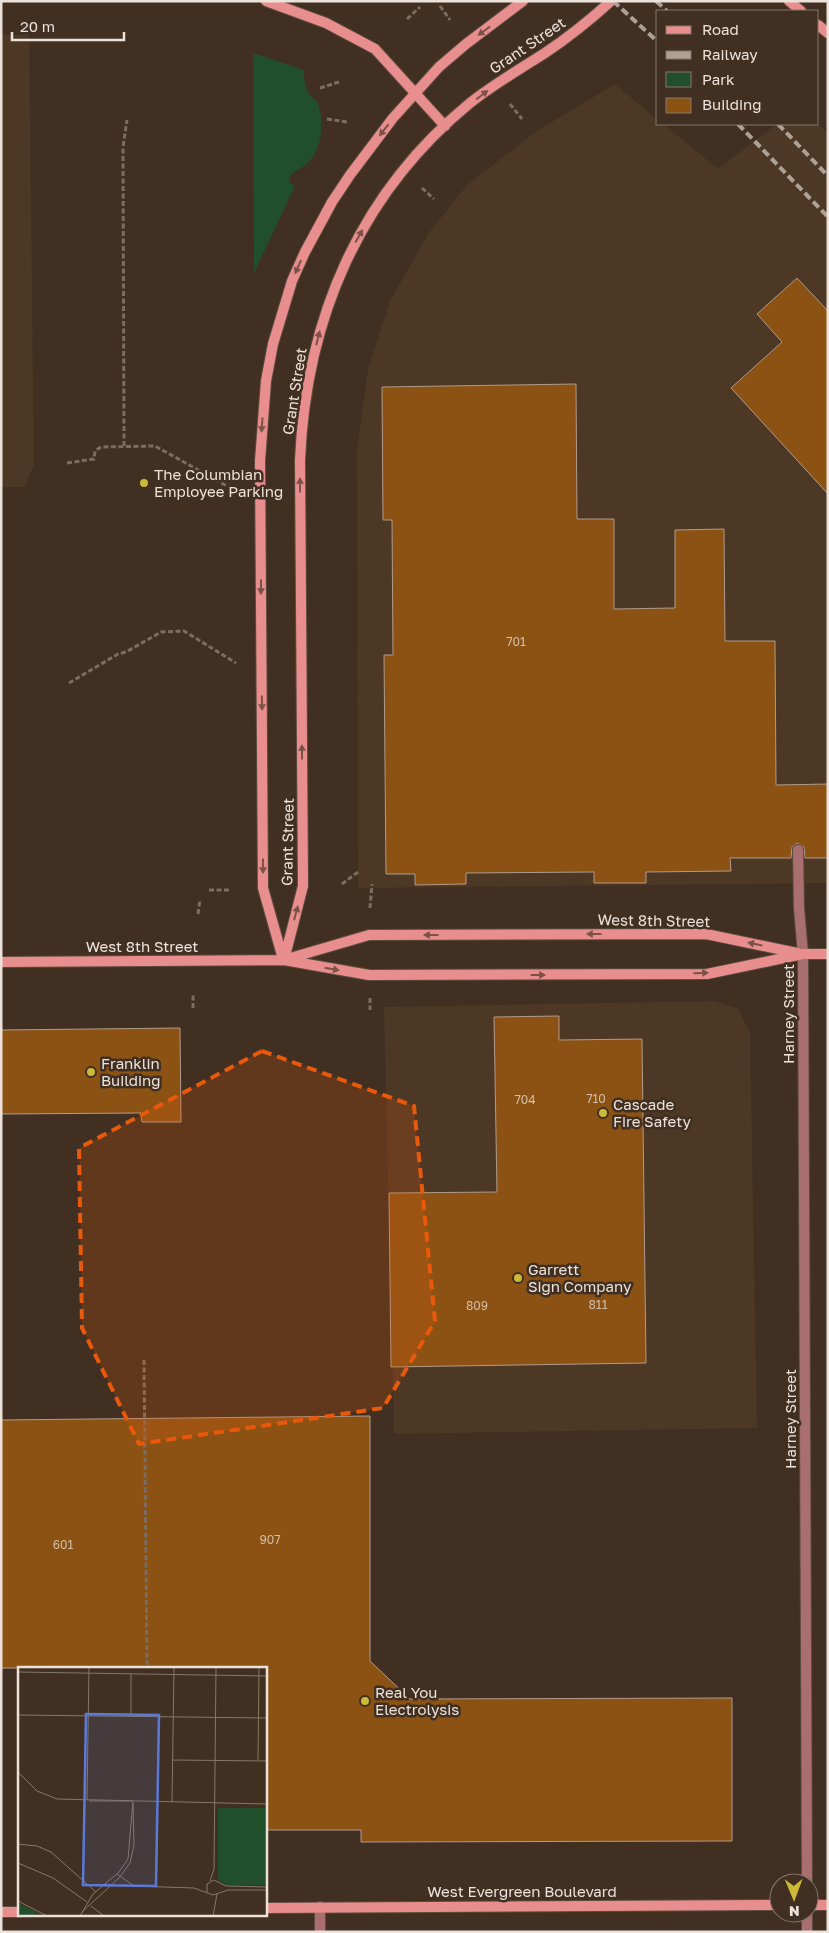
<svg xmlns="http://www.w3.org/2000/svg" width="829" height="1933" viewBox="0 0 829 1933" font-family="'Golos Text',sans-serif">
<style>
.built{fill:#4d3725}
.green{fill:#224f2b}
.building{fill:#8b5214;stroke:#b09c8b}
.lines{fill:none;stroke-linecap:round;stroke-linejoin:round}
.lane-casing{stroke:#5d4c3f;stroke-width:12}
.street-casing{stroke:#5d4c3f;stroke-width:12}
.secondary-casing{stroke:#5d4c3f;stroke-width:12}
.path{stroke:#7c6d61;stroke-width:3;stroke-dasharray:5 2.5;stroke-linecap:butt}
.lane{stroke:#a86f6e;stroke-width:10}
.street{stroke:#a86f6e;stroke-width:10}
.secondary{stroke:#e98e8e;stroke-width:10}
.rail{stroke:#ada095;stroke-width:4;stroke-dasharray:8 4;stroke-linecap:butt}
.oneway{fill:#7c5148}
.marked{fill:#e8590c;fill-opacity:0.2;stroke:#e8590c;stroke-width:4;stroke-dasharray:10 6;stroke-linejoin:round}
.poi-dot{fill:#ccb938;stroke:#413022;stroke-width:2}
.labels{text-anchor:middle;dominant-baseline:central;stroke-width:5;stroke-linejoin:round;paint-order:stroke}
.number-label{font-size:12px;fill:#d4bea8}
.street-label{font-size:15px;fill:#ede2d9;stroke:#413022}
.poi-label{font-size:15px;fill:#ede2d9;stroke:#413022;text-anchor:start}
.inset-road{fill:none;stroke:#86776b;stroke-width:1}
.view{fill:#5b7ad8;fill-opacity:0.15;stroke:#5b7ad8;stroke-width:2.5}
.inset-edge{fill:none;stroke:#ede2d9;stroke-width:2.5}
</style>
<rect width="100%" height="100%" fill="#413022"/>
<path class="built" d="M1 35H29L34 465 24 487H1Z
M615 84 658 120V124H663L718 169 777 124H818L828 134V883L358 888 357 450 368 369 390 301 428 234 468 184 537 131Z
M714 1001 738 1009 750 1033 757 1428 394 1434 384 1007Z"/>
<path class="green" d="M253 53 304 70C304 79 304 88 311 96 313 99 317 100 318 104 325 125 322 152 304 166 300 169 295 171 291 174L289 182 295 186 254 273Z"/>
<path class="building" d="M797 278 828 311V494L731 388 782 342 757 314Z
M576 384 577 519H614V609L675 608V530L724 529 725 641H775L776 785 828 784V858H805L804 847 797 843 792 847 791 858H730L731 871 646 872V883H594V872L466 873V884L415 885V874H386L384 655H393L392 520H383L382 387Z
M559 1016V1040L642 1039 646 1363 391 1367 389 1193 497 1192 494 1017Z
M180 1028 181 1122H142L141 1113 1 1114V1030Z
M370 1416V1661L410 1699 732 1698V1841L361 1842V1830H265V1668H1V1420Z"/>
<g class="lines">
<defs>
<path id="lane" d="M798 850 799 908 803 954"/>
<path id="street" d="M803 954 807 1883
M320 1907V1932
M807 1932V1913"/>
<path id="secondary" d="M266 1 326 23 375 49 445 126
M789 1 801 11
M818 25 828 33
M283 959 263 888 260 461 266 381 273 344 292 281 305 252 332 202 350 175 393 118 439 67 466 44 523 1
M287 959 369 935 706 934 797 953
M284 960 303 886 300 460C306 319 359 194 470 103 494 84 520 69 545 53 569 37 590 20 611 1
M1 962 284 960 369 975 707 974 803 954H828
M809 1905H828
M265 1908 779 1905
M1 1912H19"/>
</defs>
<use href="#lane" class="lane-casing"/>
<use href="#street" class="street-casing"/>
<use href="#secondary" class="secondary-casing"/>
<path class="path" d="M440 6 450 20
M407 19 420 7
M320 88 339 82
M510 104 522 119
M327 119 347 122
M422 188 434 199
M124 446 123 147 127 120
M67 463 94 459 95 451 101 447 155 446 236 491
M69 683 118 654 126 652 161 632 184 631 236 663
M342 884 358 872
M209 890H229
M370 908 372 884
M198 914 200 900
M370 998V1010
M193 1008V994
M144 1360 147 1668"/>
<use href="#lane" class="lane"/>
<use href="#street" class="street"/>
<use href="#secondary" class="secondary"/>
<path class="rail" d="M613 1 658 42
M656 1 667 11
M738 124 828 217
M778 124 828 176"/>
</g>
<defs><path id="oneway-solid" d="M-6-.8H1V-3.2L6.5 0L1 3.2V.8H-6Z" transform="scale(1.25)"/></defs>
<g class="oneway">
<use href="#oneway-solid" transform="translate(484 31) rotate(144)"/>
<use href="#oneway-solid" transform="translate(482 95) rotate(-37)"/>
<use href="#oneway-solid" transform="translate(384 130) rotate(128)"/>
<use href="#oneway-solid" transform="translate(359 236) rotate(-61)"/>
<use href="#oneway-solid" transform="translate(298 267) rotate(114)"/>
<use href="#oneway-solid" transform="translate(318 338) rotate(-76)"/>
<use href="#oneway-solid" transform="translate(262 425) rotate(94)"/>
<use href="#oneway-solid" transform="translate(300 485) rotate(-90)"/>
<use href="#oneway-solid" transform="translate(261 587) rotate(90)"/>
<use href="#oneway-solid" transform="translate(262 703) rotate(89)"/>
<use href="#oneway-solid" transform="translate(302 752) rotate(-90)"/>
<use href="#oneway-solid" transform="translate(263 866) rotate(90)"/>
<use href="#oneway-solid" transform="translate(296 913) rotate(-75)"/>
<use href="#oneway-solid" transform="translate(594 934) rotate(180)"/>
<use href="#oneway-solid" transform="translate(431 935) rotate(180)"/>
<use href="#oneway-solid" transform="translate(755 944) rotate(-168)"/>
<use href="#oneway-solid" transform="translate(332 969) rotate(10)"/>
<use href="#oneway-solid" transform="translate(701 973) rotate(-2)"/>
<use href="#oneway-solid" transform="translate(538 975)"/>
</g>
<path class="marked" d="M262 1051 414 1106 435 1321 383 1408 139 1444 82 1328 79 1148Z"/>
<g class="poi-dot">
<circle cx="144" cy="483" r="5"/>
<circle cx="91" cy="1072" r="5"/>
<circle cx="603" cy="1113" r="5"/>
<circle cx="518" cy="1278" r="5"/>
<circle cx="365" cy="1701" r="5"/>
</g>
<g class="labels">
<g class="number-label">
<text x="516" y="641">701</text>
<text x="596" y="1098">710</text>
<text x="525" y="1099">704</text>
<text x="598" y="1304">811</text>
<text x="477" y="1305">809</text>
<text x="270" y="1539">907</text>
<text x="63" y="1544">601</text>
</g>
<g class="street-label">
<text transform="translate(527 45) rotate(-34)">Grant Street</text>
<text transform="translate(294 391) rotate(-81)">Grant Street</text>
<text transform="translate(287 842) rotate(-89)">Grant Street</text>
<text transform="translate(654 920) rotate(1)">West 8th Street</text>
<text x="142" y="946">West 8th Street</text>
<text transform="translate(788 1014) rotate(-90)">Harney Street</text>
<text transform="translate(790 1419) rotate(-90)">Harney Street</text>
<text x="522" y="1891">West Evergreen Boulevard</text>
</g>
<g class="poi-label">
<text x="154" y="474">The Columbian<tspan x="154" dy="17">Employee Parking</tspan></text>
<text x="101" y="1063">Franklin<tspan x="101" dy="17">Building</tspan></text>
<text x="613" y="1104">Cascade<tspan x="613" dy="17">Fire Safety</tspan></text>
<text x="528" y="1269">Garrett<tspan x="528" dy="17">Sign Company</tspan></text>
<text x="375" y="1692">Real You<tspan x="375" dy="17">Electrolysis</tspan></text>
</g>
</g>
<g transform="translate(18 1667)">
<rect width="249" height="249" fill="#413022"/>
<path d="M200 141H249V218H208L200 212ZM0 236 15 243 21 247 0 249Z" fill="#224f2b"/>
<path class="inset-road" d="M0 5 249 9M0 48 249 51M113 50V7M154 93 249 94M240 93 241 0M0 105 19 124 39 132 249 137M69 133 71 0M71 134H114M154 135 156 0M0 177 19 179 33 185 78 225M0 196 35 211 69 235M99 207 116 219 176 221 195 228 210 223H249M192 214 196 202 198 0M189 225V217L196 213 208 219 249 220M0 234 29 249M73 239 86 249M64 245 102 210 112 196 116 178 115 136M62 249 75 227 101 205 110 192 115 134M195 249 199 227"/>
<path class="view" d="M68 47 141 48 138 219 65 218Z"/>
<rect width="249" height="249" class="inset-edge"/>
</g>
<rect width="829" height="1933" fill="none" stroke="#ede2d9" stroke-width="5"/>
<rect x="656" y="10" width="162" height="115" fill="#413022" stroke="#86776b"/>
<rect x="666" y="26" width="25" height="8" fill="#e98e8e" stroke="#86776b"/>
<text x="702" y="35" font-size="15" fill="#ede2d9">Road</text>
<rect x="666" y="51" width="25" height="8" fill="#ada095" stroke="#86776b"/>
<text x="702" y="60" font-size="15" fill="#ede2d9">Railway</text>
<rect x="666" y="72" width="25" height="15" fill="#224f2b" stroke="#86776b"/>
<text x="702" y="85" font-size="15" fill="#ede2d9">Park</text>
<rect x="666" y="98" width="25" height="15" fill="#8b5214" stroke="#86776b"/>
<text x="702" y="110" font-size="15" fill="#ede2d9">Building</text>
<g transform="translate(794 1898) rotate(179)"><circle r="24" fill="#413022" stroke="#86776b"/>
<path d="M0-4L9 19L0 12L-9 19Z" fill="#ccb938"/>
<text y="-8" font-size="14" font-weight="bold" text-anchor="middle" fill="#ede2d9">N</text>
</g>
<path d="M12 32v8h112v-8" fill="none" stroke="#ede2d9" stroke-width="2.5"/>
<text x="20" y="32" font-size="15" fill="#ede2d9" stroke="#413022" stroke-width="4" paint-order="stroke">20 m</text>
</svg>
